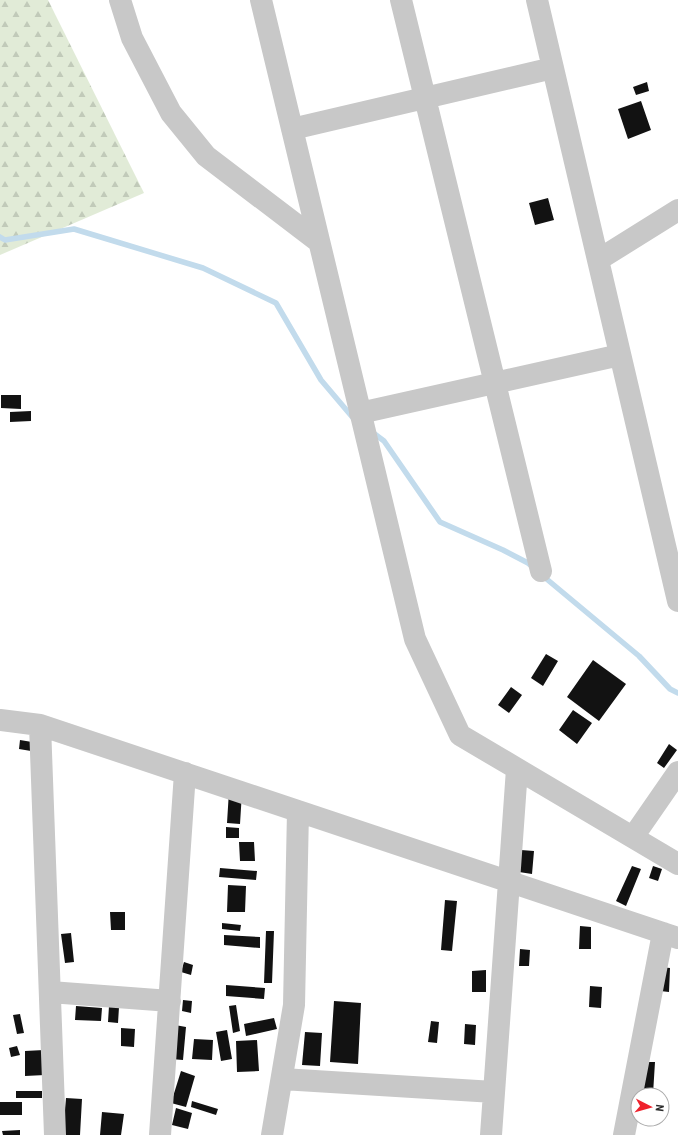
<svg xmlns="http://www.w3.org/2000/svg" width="678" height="1135" viewBox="0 0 678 1135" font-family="'Roboto Condensed',sans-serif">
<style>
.forest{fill:url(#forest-firs)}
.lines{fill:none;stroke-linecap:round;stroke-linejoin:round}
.stream{stroke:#c2dbec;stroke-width:5.5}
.building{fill:#121212}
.minor{stroke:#c8c8c8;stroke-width:22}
</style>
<defs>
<pattern id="forest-firs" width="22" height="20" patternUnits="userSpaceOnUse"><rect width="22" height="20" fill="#e1ebd7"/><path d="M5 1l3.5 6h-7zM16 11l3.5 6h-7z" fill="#c1cab9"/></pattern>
</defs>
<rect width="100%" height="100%" fill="#fff"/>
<path class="forest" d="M0 0H48L144 193 0 255Z"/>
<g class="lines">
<path class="stream" d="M0 237 5 240 74 229 203 268 276 303 321 380 354 419
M372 432 384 441 440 522 503 550 528 563 533 567
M543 576 639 656 670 689 678 693"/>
</g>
<path class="building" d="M647 82 649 91 636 95 633 87Z
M641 101 651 130 628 139 618 109Z
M548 198 554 220 535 225 529 203Z
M1 395H21V409L1 408Z
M31 411V421L10 422V412Z
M546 654 558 661 543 686 531 678Z
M593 660 626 684 599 721 567 697Z
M511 687 522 695 509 713 498 705Z
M573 710 592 723 577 744 559 730Z
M20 740 32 742 31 751 19 749Z
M669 744 677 750 664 768 657 763Z
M229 791 242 792 240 824 227 823Z
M226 827 239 828V838H226Z
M239 842H254L255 861H240Z
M521 850 534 851 532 874 519 872Z
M632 866 641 869 626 906 616 901Z
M653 866 662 869 658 881 649 878Z
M220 868 257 871 256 880 219 877Z
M228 885 246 886 245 912H227Z
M445 900 457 901 452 951 441 950Z
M110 912H125V930H111Z
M222 923 241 925 240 931 222 929Z
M580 926 591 927V949H579Z
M266 931H274L272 983H264Z
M71 933 74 962 65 963 61 934Z
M224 935 260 937V948L224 945Z
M520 949 530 950 529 966H519Z
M184 962 193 965 191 975 181 972Z
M661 967 670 968 669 992 660 991Z
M486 970V992H472V971Z
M226 985 265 988 264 999 226 996Z
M590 986 602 987 601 1008 589 1007Z
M183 1000 192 1001 191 1013 182 1011Z
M334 1001 361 1003 358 1064 330 1062Z
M236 1005 240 1031 233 1033 229 1006Z
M76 1006 102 1008 101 1021 75 1020Z
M109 1006 119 1007 118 1023 108 1022Z
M20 1014 24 1033 17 1034 13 1015Z
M274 1018 277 1029 246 1036 244 1024Z
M431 1021 439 1022 437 1043 428 1042Z
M465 1024 476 1025 475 1045 464 1044Z
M175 1025 186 1027 183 1060 171 1059Z
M121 1028 135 1029 134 1047 121 1046Z
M227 1030 232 1059 221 1061 216 1032Z
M305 1032 322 1033 320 1066 302 1065Z
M194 1039 213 1040 212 1060 192 1059Z
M257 1040 259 1071 237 1072 236 1041Z
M17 1046 20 1055 11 1057 9 1048Z
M44 1050 45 1075 25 1076V1051Z
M645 1062H655L653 1094H643Z
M181 1071 195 1076 186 1107 171 1103Z
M16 1091H42V1098H16Z
M66 1098 82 1099 80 1135H63Z
M192 1101 218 1109 216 1115 191 1107Z
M0 1102H22V1115H0Z
M176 1108 192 1113 188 1129 172 1125Z
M102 1112 124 1114 121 1135H100Z
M20 1130V1135H3L2 1131Z"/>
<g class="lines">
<path class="minor" d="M120 0 132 38 171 113 206 156 319 242
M261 0 415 639 460 735 678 864
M401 0 541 571
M537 0 678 601
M292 129 553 68
M598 260 678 210
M360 413 620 355
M0 720 40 725 678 938
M40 725 55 1135
M633 837 678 772
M50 992 170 1001
M282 1079 494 1092
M160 1135 185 773
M272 1135 294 1005 298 811
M491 1135 517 769
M624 1135 663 933"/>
</g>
<g transform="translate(650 1107) rotate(96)"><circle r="19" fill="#ffffff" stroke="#aaaaaa"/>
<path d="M0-3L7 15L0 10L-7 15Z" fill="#ef212c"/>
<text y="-6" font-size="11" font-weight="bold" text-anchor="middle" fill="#2b2b2b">N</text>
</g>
</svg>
